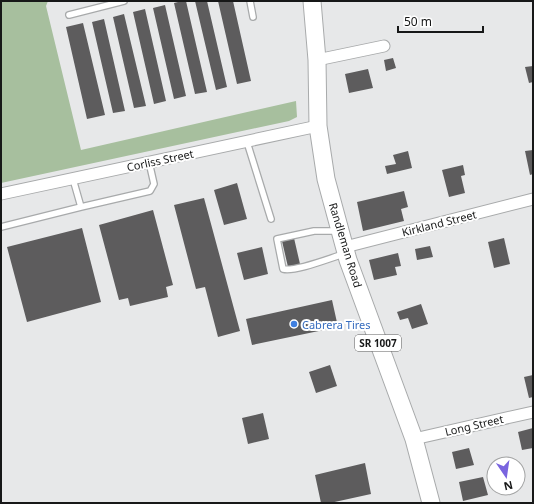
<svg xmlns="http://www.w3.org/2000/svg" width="534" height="504" viewBox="0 0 534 504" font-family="'Noto Sans',sans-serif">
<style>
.forest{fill:#a7bf9e}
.building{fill:#5d5c5d}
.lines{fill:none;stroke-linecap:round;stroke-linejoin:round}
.lane-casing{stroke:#a8aaab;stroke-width:8}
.street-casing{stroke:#a8aaab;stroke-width:13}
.primary-casing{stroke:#a8aaab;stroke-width:19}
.lane{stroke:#fff;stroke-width:5.5}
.street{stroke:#fff;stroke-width:11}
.primary{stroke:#fff;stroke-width:17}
.shop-dot{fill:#3f7fe0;stroke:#fff;stroke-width:1.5}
.labels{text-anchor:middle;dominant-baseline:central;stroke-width:4;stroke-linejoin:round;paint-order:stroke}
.shield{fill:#fff;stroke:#5d5d5d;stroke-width:1}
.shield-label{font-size:10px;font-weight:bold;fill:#171818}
.street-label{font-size:11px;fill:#171818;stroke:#fff}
.shop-label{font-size:11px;fill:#366cbe;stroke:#fff;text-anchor:start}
</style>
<rect width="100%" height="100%" fill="#e7e8e9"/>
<path class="forest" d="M1 1H48L46 6 81 150 296 101 297 117 289 121 1 183Z"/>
<path class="building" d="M182 1H186L207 92 195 94 174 3Z
M195 1H207L227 87 216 90Z
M218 1H233L251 81 237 84Z
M165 5 186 96 174 99 153 8Z
M145 9 166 101 154 104 133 12Z
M124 14 146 106 134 108 113 17Z
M104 19 125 111 113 113 92 22Z
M83 23 105 115 87 119 66 27Z
M393 58 396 68 386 71 384 60Z
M533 66V82L529 83 525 67Z
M368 69 373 88 349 93 345 74Z
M533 150V174L530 175 525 151Z
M408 151 412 168 387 174 385 166 396 164 393 155Z
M463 165 465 175 461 176 465 193 449 197 442 170Z
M237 183 247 219 224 225 214 190Z
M404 191 408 207 401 209 404 221 363 231 357 202Z
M204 198 240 331 218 337 205 287 196 289 174 205Z
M153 210 173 285 166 287 168 297 130 306 128 298 119 300 99 225Z
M82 228 101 302 27 322 7 247Z
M294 238 300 264 288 267 282 241Z
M504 238 510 264 494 268 488 242Z
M430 246 433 257 417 260 415 249Z
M262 247 268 274 244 280 237 253Z
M398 253 401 266 395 267 397 275 374 280 369 260Z
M332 300 338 327 252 345 246 319Z
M421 304 428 324 412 329 408 318 400 320 397 312Z
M330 365 337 386 316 393 309 372Z
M533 375V397L529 398 524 377Z
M263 413 269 439 248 444 242 418Z
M533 428V448L522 450 518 432Z
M469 448 474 465 456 469 452 452Z
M365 463 371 494 330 503H321L315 475Z
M483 477 488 495 463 501 459 482Z"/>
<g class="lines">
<defs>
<path id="lane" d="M250 1 253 17
M69 15 124 1
M247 142 271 219
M73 179 81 207 150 191 154 184 149 162
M1 227 81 207
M338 231H314L277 239 283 269C296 272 330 258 344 254"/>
<path id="street" d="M317 60 384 46
M1 194 318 126
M345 247 533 199
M414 439 533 412"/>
<path id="primary" d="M312 1 317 60 318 126 326 179 348 260 414 439 431 503"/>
</defs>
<use href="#lane" class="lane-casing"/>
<use href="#street" class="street-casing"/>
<use href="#primary" class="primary-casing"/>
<use href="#lane" class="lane"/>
<use href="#street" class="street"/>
<use href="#primary" class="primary"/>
</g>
<circle class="shop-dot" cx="294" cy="324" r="4"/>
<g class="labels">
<rect class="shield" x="355" y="335" width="46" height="16" rx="3"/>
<g class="shield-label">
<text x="378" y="343">SR 1007</text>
</g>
<g class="street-label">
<text transform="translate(160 160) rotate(-12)">Corliss Street</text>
<text transform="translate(439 223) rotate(-14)">Kirkland Street</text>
<text transform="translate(346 245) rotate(73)">Randleman Road</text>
<text transform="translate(474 425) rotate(-13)">Long Street</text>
</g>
<g class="shop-label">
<text x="302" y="324">Cabrera Tires</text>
</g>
</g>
<rect width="534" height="504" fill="none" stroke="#171818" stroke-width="4"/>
<g transform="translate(506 476) rotate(167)"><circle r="19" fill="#ffffff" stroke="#a2a3a3"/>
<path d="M0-3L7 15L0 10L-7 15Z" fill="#7964df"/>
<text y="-6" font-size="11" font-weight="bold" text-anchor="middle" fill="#171818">N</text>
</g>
<path d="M398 26v6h85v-6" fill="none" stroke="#171818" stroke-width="2"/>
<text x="404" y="26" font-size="12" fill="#171818" stroke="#ffffff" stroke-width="3" paint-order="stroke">50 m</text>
</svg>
